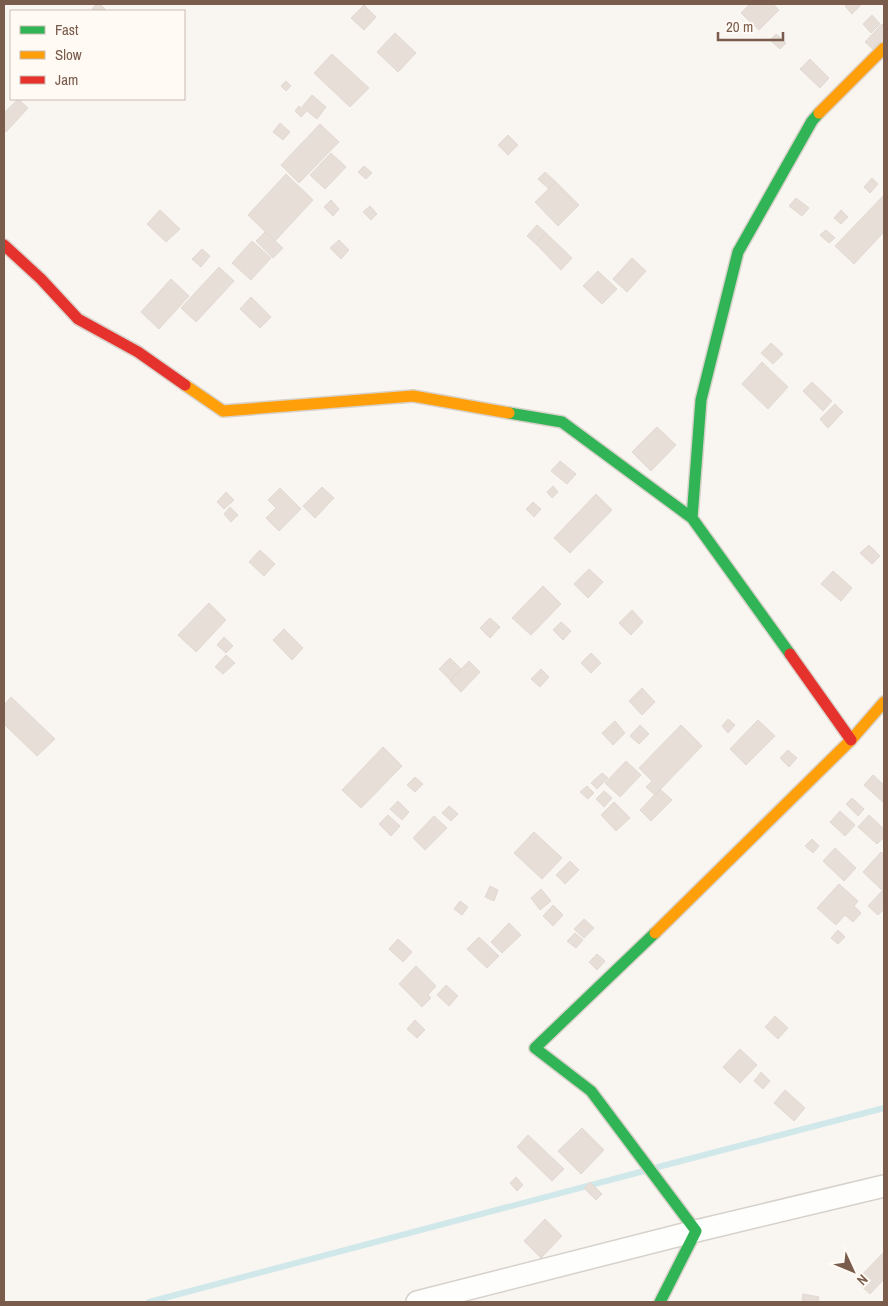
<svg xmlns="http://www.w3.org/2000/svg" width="888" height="1306" viewBox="0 0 888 1306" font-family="'Archivo Narrow',sans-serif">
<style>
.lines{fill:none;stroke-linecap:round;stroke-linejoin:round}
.stream{stroke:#d0e8ea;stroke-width:6}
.building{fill:#e6ded7;stroke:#e2d8d2}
.street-casing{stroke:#d7d1cb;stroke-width:24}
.fast-casing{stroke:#d9d2cb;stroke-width:14}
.slow-casing{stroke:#d9d2cb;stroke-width:14}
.jam-casing{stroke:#d9d2cb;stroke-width:14}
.street{stroke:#fefefd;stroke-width:21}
.fast{stroke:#30b455;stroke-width:11}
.slow{stroke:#ff9f0a;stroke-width:11}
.jam{stroke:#e5322d;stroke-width:11}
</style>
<rect width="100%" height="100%" fill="#f9f5f0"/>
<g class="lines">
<path class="stream" d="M658 1167 884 1108
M149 1302 644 1171"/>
</g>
<path class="building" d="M96 4H100L106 10 95 11 92 9Z
M750 4H773L779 10 759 30 741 13Z
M848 4H859L860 6 852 14 845 6Z
M364 5 376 17 364 30 351 18Z
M872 15 880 24 871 33 863 24Z
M882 24 884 27V44L876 52 865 42Z
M395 33 416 53 398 72 377 52Z
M776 34 786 43 780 49 770 40Z
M332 54 369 88 350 107 314 73Z
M810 59 829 78 820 88 800 69Z
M286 81 291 86 286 91 281 86Z
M312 95 326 107 317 119 302 107Z
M18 99 28 108 6 132 4 129V113Z
M299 106 306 112 301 117 295 111Z
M280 123 290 132 283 140 273 132Z
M320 124 339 142 299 183 281 165Z
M508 135 518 145 508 155 498 145Z
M331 153 346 167 325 189 310 175Z
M364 166 372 173 366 179 358 172Z
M545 172 556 182 549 189 538 179Z
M286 174 313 200 275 241 248 215Z
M872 178 878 184 870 193 864 187Z
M556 182 579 205 558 226 535 202Z
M884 195V232L854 264 835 246Z
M796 198 809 208 802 216 789 206Z
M331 200 339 209 333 216 324 207Z
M370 206 377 214 371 220 363 212Z
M160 210 180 229 166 242 147 224Z
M841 210 848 217 841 224 834 218Z
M537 225 546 233 536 244 527 236Z
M826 230 835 238 829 243 820 235Z
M265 232 283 248 273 258 256 241Z
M546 233 572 258 561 270 536 244Z
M339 240 349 250 341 259 330 248Z
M252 241 271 258 251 280 232 263Z
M202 249 210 256 201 267 192 259Z
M632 258 646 271 627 292 613 279Z
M219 267 234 281 196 322 181 308Z
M598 271 617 289 602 304 583 286Z
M171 279 189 296 159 329 141 312Z
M251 297 271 317 260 328 240 309Z
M771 343 783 354 773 364 761 353Z
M762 362 788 387 768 409 742 384Z
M812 382 832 401 823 411 803 391Z
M835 404 843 412 828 428 820 419Z
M657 427 676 445 651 471 632 452Z
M560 461 576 474 567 484 551 471Z
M553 486 558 492 552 498 547 492Z
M322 487 334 498 315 518 303 506Z
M280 488 301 509 279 531 266 518 276 508 268 500Z
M226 492 234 500 224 509 217 502Z
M596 494 612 510 570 553 554 538Z
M533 502 541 509 534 517 526 509Z
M230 507 238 515 231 522 224 514Z
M869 545 880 556 872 564 860 553Z
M260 550 275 564 264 576 249 562Z
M589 569 603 582 588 598 574 584Z
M833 571 852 588 841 601 821 584Z
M543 586 561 604 531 635 512 618Z
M209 603 226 620 196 652 178 635Z
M632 610 643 622 631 635 619 623Z
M490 618 500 627 490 638 480 628Z
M561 622 571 631 563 640 553 630Z
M284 629 303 648 292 660 273 640Z
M224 637 233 646 226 653 217 645Z
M591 653 601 663 591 673 581 663Z
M226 655 235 663 223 674 215 667Z
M450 658 461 669 450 680 439 669Z
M469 661 480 672 461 692 450 681Z
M541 669 549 677 540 687 531 679Z
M642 688 655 702 642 715 629 701Z
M11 697 55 739 37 756 4 724V705Z
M728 719 735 725 728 733 722 726Z
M758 720 775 736 746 765 730 749Z
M615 721 625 733 613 745 602 733Z
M640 725 649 734 639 744 630 736Z
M681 725 702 746 655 795 646 787 652 781 639 768Z
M383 747 402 766 361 808 342 790Z
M788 750 797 758 789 767 780 758Z
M626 761 641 775 620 797 605 783Z
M602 773 608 778 597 789 591 783Z
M873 775 884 785V803L864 785Z
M415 777 423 784 415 792 407 785Z
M587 786 594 793 588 799 580 792Z
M660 789 672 800 651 821 640 810Z
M604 791 612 798 604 807 596 799Z
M852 798 864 809 858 816 846 804Z
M398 801 409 812 402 820 390 809Z
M614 802 630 818 616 831 601 815Z
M449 806 458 814 451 821 442 813Z
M840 811 855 825 845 836 830 822Z
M388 815 400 826 391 836 379 824Z
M869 815 884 829V837L877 844 858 827Z
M434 816 447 828 425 850 413 838Z
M534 832 562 858 542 879 514 853Z
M812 839 819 846 813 853 805 846Z
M835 848 856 868 844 881 823 861Z
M881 852 884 855V892L863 872Z
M570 861 579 870 565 884 556 875Z
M839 884 858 901 854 906 861 913 853 922 845 915 836 925 817 908Z
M490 886 498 890 494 901 485 897Z
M541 889 551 901 540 910 531 898Z
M883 890 884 909 878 915 868 906Z
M460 901 468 907 462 915 454 909Z
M553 905 563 915 553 926 543 916Z
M584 919 594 928 584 938 574 929Z
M509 923 521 935 502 953 491 942Z
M838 930 845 937 838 944 831 938Z
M575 933 583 940 576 948 567 941Z
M479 937 499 956 487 968 467 949Z
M398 939 412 952 403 962 389 949Z
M597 954 605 961 597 970 589 962Z
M416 966 436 986 428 995 431 998 422 1007 399 984Z
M446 985 458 996 449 1006 437 995Z
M775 1016 788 1028 778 1039 765 1027Z
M415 1020 425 1030 417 1038 407 1029Z
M740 1049 757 1065 740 1083 723 1067Z
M761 1072 770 1081 763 1089 754 1081Z
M785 1090 805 1108 794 1121 774 1103Z
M582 1128 604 1150 581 1174 558 1151Z
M528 1135 564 1169 552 1181 517 1147Z
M516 1177 523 1185 517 1191 510 1183Z
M590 1182 602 1194 596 1200 584 1188Z
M545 1219 562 1236 541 1258 524 1241Z
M883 1253 884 1279 870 1294 856 1281Z
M803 1294 819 1297 818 1302H802Z"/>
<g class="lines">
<defs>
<path id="street" d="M417 1302 696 1231 884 1186"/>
<path id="fast" d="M509 413 562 422 692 518 790 654
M692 518 701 400 738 252 812 121 819 113
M655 933 535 1048 591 1091 696 1231 660 1302"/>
<path id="slow" d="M819 113 884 48
M185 385 223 411 413 396 509 413
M655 933 851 740 884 702"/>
<path id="jam" d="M4 245 41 279 78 319 138 352 185 385
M790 654 851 740"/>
</defs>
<use href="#street" class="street-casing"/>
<use href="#fast" class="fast-casing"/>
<use href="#slow" class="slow-casing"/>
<use href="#jam" class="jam-casing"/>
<use href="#street" class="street"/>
<use href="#fast" class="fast"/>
<use href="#slow" class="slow"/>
<use href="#jam" class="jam"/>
</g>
<rect width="888" height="1306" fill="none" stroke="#7a5c4d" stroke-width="10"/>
<rect x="10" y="10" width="175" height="90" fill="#fffaf3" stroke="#cabbb1"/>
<rect x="20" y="26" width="25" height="8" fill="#30b455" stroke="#cabbb1"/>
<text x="55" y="35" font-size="15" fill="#7a5c4d">Fast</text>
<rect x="20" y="51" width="25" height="8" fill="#ff9f0a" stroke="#cabbb1"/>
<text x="55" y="60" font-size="15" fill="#7a5c4d">Slow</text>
<rect x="20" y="76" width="25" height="8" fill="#e5322d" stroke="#cabbb1"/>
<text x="55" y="85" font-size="15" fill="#7a5c4d">Jam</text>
<g transform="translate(853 1271) rotate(134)" stroke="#fffaf3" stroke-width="4" paint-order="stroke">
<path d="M0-4L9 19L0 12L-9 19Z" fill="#7a5c4d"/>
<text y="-8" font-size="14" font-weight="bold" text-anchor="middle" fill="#7a5c4d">N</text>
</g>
<path d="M718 32v8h65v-8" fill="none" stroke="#7a5c4d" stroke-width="2.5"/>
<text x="726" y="32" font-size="15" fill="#7a5c4d" stroke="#fffaf3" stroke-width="4" paint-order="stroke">20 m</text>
</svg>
